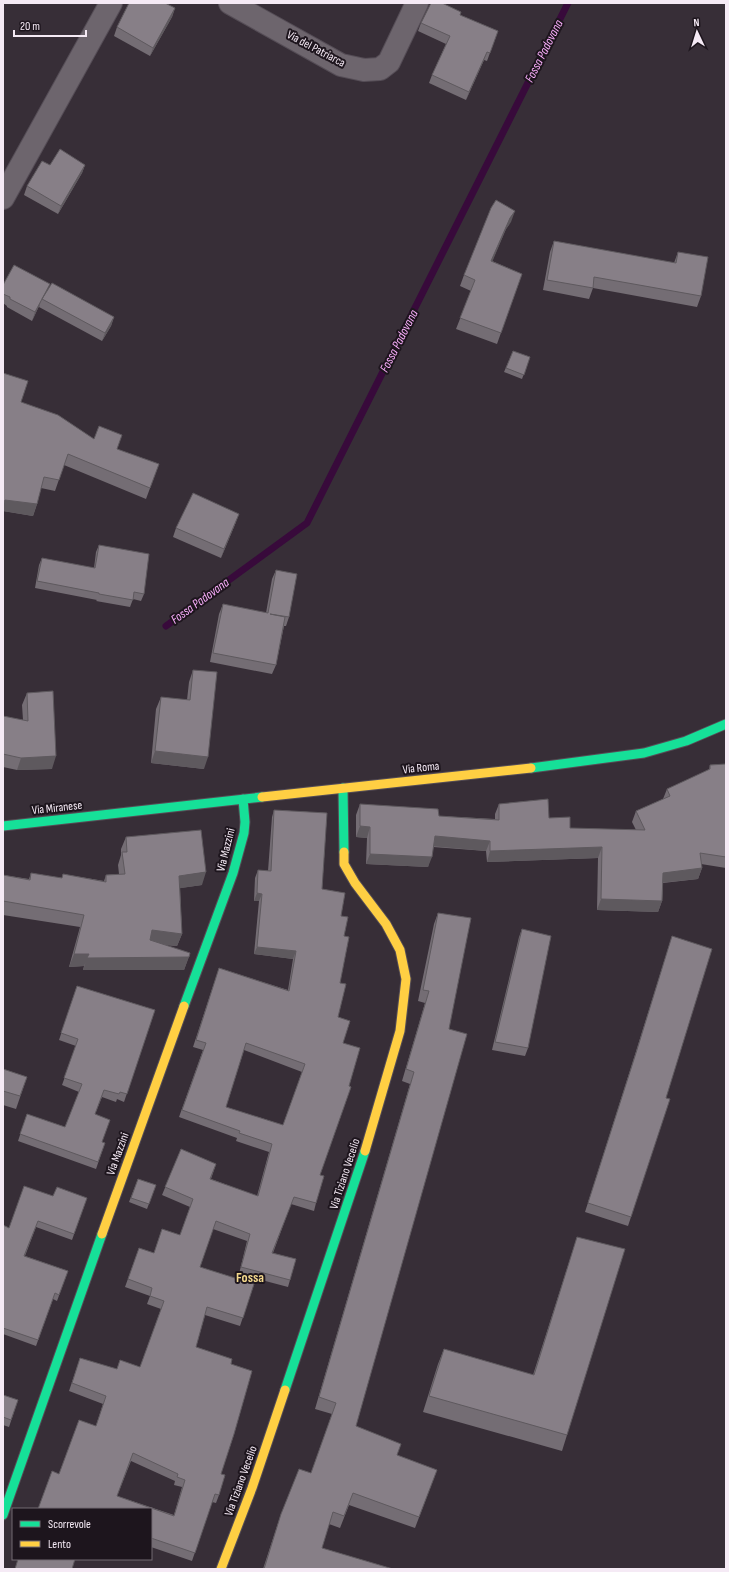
<svg xmlns="http://www.w3.org/2000/svg" width="729" height="1572" viewBox="0 0 729 1572" font-family="'Sofia Sans Condensed',sans-serif">
<style>
.lines{fill:none;stroke-linecap:round;stroke-linejoin:round}
.stream{stroke:#380a3b;stroke-width:7}
.street-casing{stroke:#554d56;stroke-width:24}
.fast-casing{stroke:#554d56;stroke-width:11}
.slow-casing{stroke:#554d56;stroke-width:11}
.street{stroke:#6d656d;stroke-width:22}
.fast{stroke:#16e098;stroke-width:9}
.slow{stroke:#ffcf43;stroke-width:9}
.wall{fill:#746d74;fill-rule:evenodd}
.shaded-wall{fill:#5e595e}
.building{fill:#877f87;stroke:#5e595e;fill-rule:evenodd}
.labels{text-anchor:middle;dominant-baseline:central;stroke-width:4;stroke-linejoin:round;paint-order:stroke}
.street-label{font-size:12px;fill:#f5eaf5;stroke:#1d151d}
.water-label{font-size:13px;font-style:italic;fill:#fbaffd;stroke:#1d151d}
.quarter-label{font-size:14px;font-weight:bold;fill:#f3d88c;stroke:#1d151d}
</style>
<rect width="100%" height="100%" fill="#372e37"/>
<g class="lines">
<path class="stream" d="M166 626 307 523 568 3"/>
<defs>
<path id="street" d="M230 3 341 65 364 70 380 69 389 62 417 3
M3 198 111 3"/>
<path id="fast" d="M531 768 644 753 686 741 726 724
M343 788 344 852
M3 826 262 797
M184 1006 233 873 244 833 245 822 243 799
M285 1390 365 1151
M3 1515 102 1234"/>
<path id="slow" d="M262 797 531 768
M344 852V864L355 883 386 924 400 950 406 979 400 1031 365 1151
M102 1234 184 1006
M221 1569 252 1488 285 1390"/>
</defs>
<use href="#street" class="street-casing"/>
<use href="#fast" class="fast-casing"/>
<use href="#slow" class="slow-casing"/>
<use href="#street" class="street"/>
<use href="#fast" class="fast"/>
<use href="#slow" class="slow"/>
</g>
<path class="wall" d="M175 8 172 17 150 56 114 36 117 27Z
M460 15 498 31 487 61 484 60 466 100 429 83 432 75 446 44 418 31 421 23Z
M50 165H85L82 173 58 214 24 195 27 186Z
M511 222 506 229 492 261 522 274 497 344 456 329 471 291 460 286 464 275Z
M554 241 674 263 678 252 701 296 697 307 593 288 589 299 543 290 550 252Z
M3 285 47 291 114 317 111 326 102 341 39 307 40 304 32 321 7 307V306L3 303Z
M513 351 530 357 522 379 504 372Z
M3 373 21 402 94 439 117 449 159 464 146 499 64 465 55 491 41 488 37 504 33 516 3 511Z
M236 522 221 558 173 537 176 528Z
M99 545 144 594 141 601 133 599 130 607 96 601 97 600 35 588 39 565 42 558 94 568 96 552Z
M276 570 289 617 286 626H284L276 665 272 674 210 662 219 614 223 604 266 613 272 579Z
M193 670 204 769 151 763 156 709 161 697 187 700 189 682Z
M27 693 52 769 17 770 3 767V716L23 720 22 705Z
M726 764V868L701 864 702 868 698 879 663 883 662 901 658 912 597 910 598 858 487 862 486 851 433 847 428 867 366 864 367 838 356 837V815L360 804 439 816 495 819V814L499 804 549 818 570 828 636 830 632 822 636 811 663 799 667 789 709 770 710 765Z
M274 810 327 813 322 889 345 893 341 916 348 917 344 936 349 937 340 983 346 984 338 1017 350 1021 343 1043 360 1048 349 1086 351 1087 320 1175 324 1176 316 1203 314 1211 291 1204 273 1253 296 1259 288 1287 239 1274 247 1241 213 1229 200 1267 254 1284 240 1326 205 1315 196 1347 232 1359 231 1364 252 1371 234 1434 221 1474 225 1475 219 1495 216 1503 212 1502 192 1561 151 1547V1509H38L52 1471 59 1474 79 1420 96 1426 103 1404 69 1391 80 1358 117 1369 120 1360 140 1367 161 1309 147 1304 150 1296 125 1287 139 1248 154 1253 162 1229 180 1235 190 1207 162 1195 181 1149 216 1164 211 1179 257 1196 269 1152 236 1141 237 1138 179 1117 203 1050 193 1047 219 968 288 990 293 959 254 954 259 901H254L255 878 258 870 268 871 272 817ZM244 1050 302 1072 283 1125 226 1107ZM131 1461 175 1481 174 1485 182 1487 174 1515 117 1496Z
M126 837 202 885 180 888 182 934 177 946 165 945 190 953 184 970H83L84 966 69 967 80 927 3 915V875L29 879 31 873 62 878 63 874 104 881 106 875 119 874 118 865 121 855V849Z
M438 913 471 918 356 1426 397 1455 437 1470 415 1528 349 1505 340 1528 329 1524 322 1548 393 1569H263L281 1514 311 1473 332 1414 315 1409 410 1084 402 1081 425 1003 418 1001 434 924Z
M522 929 528 1048 525 1056 492 1050 519 937Z
M672 936 631 1217 628 1226 585 1212 633 1061Z
M77 986 155 1010 124 1102 117 1099 116 1102 102 1097 95 1114 102 1142 105 1143 96 1169 18 1141 27 1114 65 1127 79 1092 62 1085 76 1046 59 1040Z
M3 1069 27 1077 16 1109 3 1105Z
M138 1179 156 1185 147 1209 129 1202Z
M53 1196 87 1198 72 1240 36 1227 25 1256 68 1271 57 1301 53 1299 36 1346 3 1334V1225L9 1228Z
M577 1237 567 1435 562 1451 423 1412 438 1364 444 1349 533 1375 572 1253Z
M3 1395 18 1400 9 1427 3 1425Z"/>
<path class="shaded-wall" d="M175 8 172 17 150 56 153 48Z
M487 52 484 60 466 100 469 92Z
M85 165 82 173 58 214 61 206Z
M515 211 511 222 506 229 488 272 491 261 510 218Z
M50 284 46 293 42 299 40 304 32 321 35 312Z
M114 317 111 326 102 341 105 333Z
M5 500 37 504 33 516 3 511V506Z
M239 514 236 522 221 558 224 549Z
M155 751 208 757 204 769 151 763Z
M56 756 52 769 17 770 21 758Z
M360 826 370 827 367 838 356 837Z
M435 836 490 841 486 851 431 846Z
M602 847 598 858 487 862 490 851Z
M370 854 432 857 428 867 366 864Z
M702 868 698 879 659 883 663 873Z
M206 872 202 885 175 889 179 876Z
M257 893 262 894 259 901H254Z
M601 899 662 901 658 912 597 910Z
M152 930 182 934 177 946 148 943Z
M257 947 296 951 293 959 254 954Z
M74 954H89L84 966 69 967Z
M189 957 184 970H83L87 958Z"/>
<path class="building" d="M129 3H165L175 8 153 48 117 27Z
M431 3H442L461 12 460 15 498 31 490 53 487 52 469 92 432 75 450 36 421 23Z
M60 149 85 165 61 206 27 186 42 161 50 165Z
M496 200 515 211 510 218 491 261 522 274 501 333 460 318 475 280 464 275 491 208Z
M554 241 676 263 678 252 708 257 701 296 594 277 593 288 547 280Z
M14 265 50 284 35 312 10 299V297L3 294V285Z
M52 283 114 317 105 333 42 299Z
M513 351 530 357 524 375 506 368Z
M3 373 28 381 21 402 58 415 94 439 99 426 122 435 117 449 159 464 150 488 68 454 59 480 44 477 37 504 5 500V501H3Z
M193 493 239 514 224 549 176 528Z
M99 545 149 554 144 594 134 592 133 600 99 594V593L37 581 42 558 95 568Z
M276 570 297 574 289 617 270 614 285 617 276 665 213 653 223 604 268 613Z
M193 670 217 672 208 757 155 751 161 697 190 700Z
M53 691 56 756 21 758 3 754V716L28 721 27 693Z
M726 764V857L700 853 702 868 663 873 662 901 601 899 602 847 490 851V841L435 836 432 857 370 854V827L360 826V804L438 809 439 816 499 820V804L548 799 549 818 570 817V828L645 830 636 811 670 796 667 789 710 769V765Z
M274 810 327 813 322 889 345 893 341 916 348 917 344 936 349 937 340 983 346 984 338 1017 350 1021 343 1043 360 1048 349 1086 351 1087 320 1175 324 1176 316 1203 294 1197 272 1253 296 1259 290 1280 241 1267 250 1234 216 1221 200 1267 254 1284 243 1318 207 1307 196 1347 232 1359 231 1364 252 1371 234 1434 221 1474 225 1475 219 1495 215 1494 195 1553 151 1538V1509H38L52 1471 59 1474 79 1420 96 1426 106 1396 72 1383 80 1358 117 1369 120 1360 140 1367 164 1301 150 1296 152 1288 128 1279 139 1248 154 1253 162 1229 180 1235 193 1199 165 1187 181 1149 216 1164 210 1179 258 1196 272 1144 239 1133 240 1131 182 1110 206 1043 196 1040 219 968 289 991 296 951 257 947 262 894 257 893 258 870 271 871ZM246 1043 305 1064 283 1125 226 1107ZM133 1453 178 1474 177 1477 185 1480 174 1516 117 1496Z
M201 830 206 872 179 876 182 934 152 930 150 940 190 953 189 957 87 958 89 954H74L84 915 3 901V902V875L30 880 31 873 62 878 63 874 106 882V875L125 874 122 852H127L126 837Z
M438 913 471 918 449 1029 467 1034 356 1426 401 1444 397 1455 437 1470 419 1517 353 1493 344 1516 333 1512 322 1548 393 1569H264L281 1514 299 1469 311 1473 336 1403 319 1397 414 1072 406 1069 429 991 423 990Z
M522 929 551 936 528 1048 495 1042Z
M672 936 712 949 666 1098 670 1099 631 1217 588 1203 636 1053Z
M77 986 155 1010 127 1094 120 1092 119 1094 104 1090 95 1114 110 1120 102 1142 105 1143 98 1162 20 1134 27 1114 65 1127 82 1084 64 1078 78 1039 61 1033Z
M3 1069 27 1077 20 1096 3 1091Z
M138 1179 156 1185 149 1204 131 1198Z
M24 1186 53 1196 57 1187 87 1198 74 1234 38 1221 24 1256 68 1271 59 1295 55 1293 38 1340 3 1328V1225L9 1228Z
M577 1237 625 1249 567 1435 429 1396 444 1349 534 1375Z
M3 1395 18 1400 11 1420 3 1417Z
M18 1559H75L72 1569H15Z"/>
<g class="labels">
<g class="street-label">
<text transform="translate(316 49) rotate(28)">Via del Patriarca</text>
<text transform="translate(421 768) rotate(-6)">Via Roma</text>
<text transform="translate(57 808) rotate(-6)">Via Miranese</text>
<text transform="translate(226 850) rotate(-76)">Via Mazzini</text>
<text transform="translate(118 1154) rotate(-70)">Via Mazzini</text>
<text transform="translate(345 1174) rotate(-72)">Via Tiziano Vecelio</text>
<text transform="translate(241 1481) rotate(-70)">Via Tiziano Vecelio</text>
</g>
<g class="water-label">
<text transform="translate(544 51) rotate(-63)">Fossa Padovana</text>
<text transform="translate(399 341) rotate(-63)">Fossa Padovana</text>
<text transform="translate(200 601) rotate(-36)">Fossa Padovana</text>
</g>
<g class="quarter-label">
<text x="250" y="1277">Fossa</text>
</g>
</g>
<rect width="729" height="1572" fill="none" stroke="#f5eaf5" stroke-width="8"/>
<rect x="12" y="1508" width="140" height="52" fill="#1d151d" stroke="#736a73"/>
<rect x="20" y="1521" width="20" height="6" fill="#16e098" stroke="#736a73"/>
<text x="48" y="1528" font-size="12" fill="#f5eaf5">Scorrevole</text>
<rect x="20" y="1541" width="20" height="6" fill="#ffcf43" stroke="#736a73"/>
<text x="48" y="1548" font-size="12" fill="#f5eaf5">Lento</text>
<g transform="translate(697 32) rotate(356)" stroke="#1d151d" stroke-width="3" paint-order="stroke">
<path d="M0-3L7 15L0 10L-7 15Z" fill="#f5eaf5"/>
<text y="-6" font-size="11" font-weight="bold" text-anchor="middle" fill="#f5eaf5">N</text>
</g>
<path d="M14 30v6h72v-6" fill="none" stroke="#f5eaf5" stroke-width="2"/>
<text x="20" y="30" font-size="12" fill="#f5eaf5" stroke="#1d151d" stroke-width="3" paint-order="stroke">20 m</text>
</svg>
